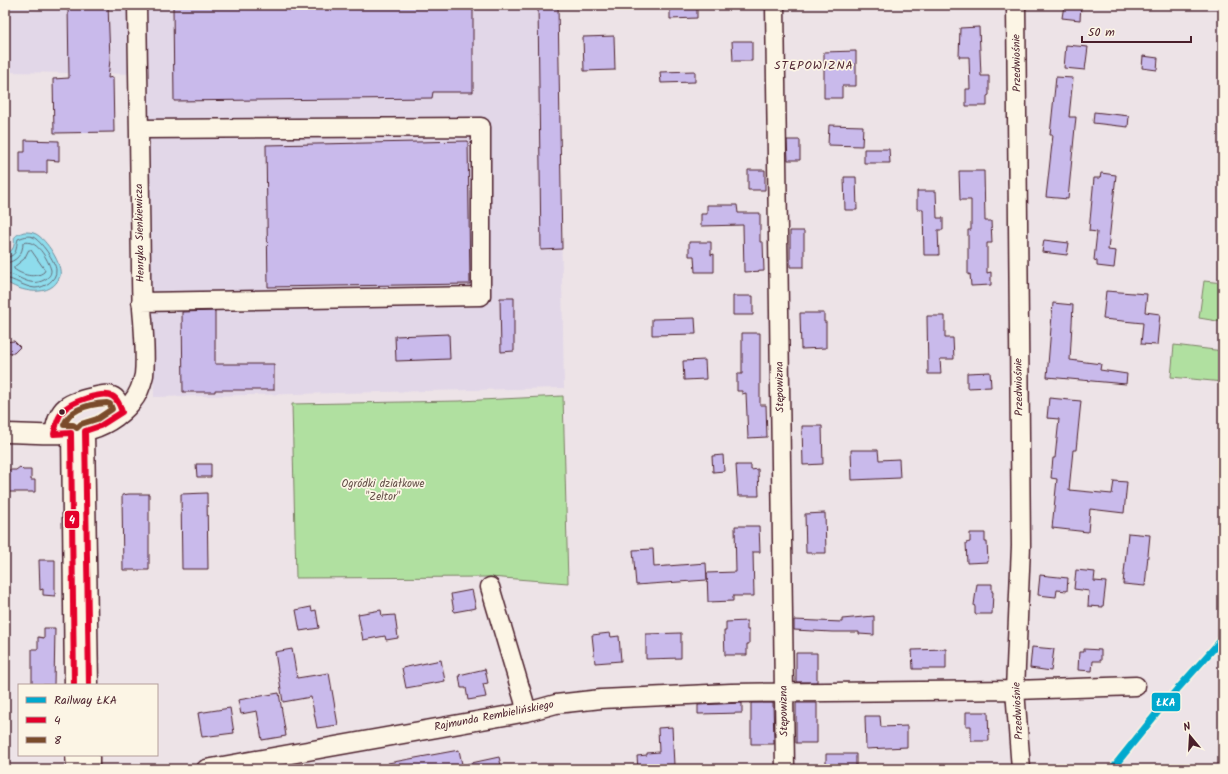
<svg xmlns="http://www.w3.org/2000/svg" width="1228" height="774" viewBox="0 0 1228 774" font-family="Kalam,sans-serif">
<style>
.built{fill:#e2d7e8}
.green{fill:#b0e0a0;stroke:#7d8066}
.water{fill:#8edcec;stroke:#73909f}
.lines{fill:none;stroke-linecap:round;stroke-linejoin:round}
.shore{stroke:#656b78;stroke-width:1}
.building{fill:#c9baeb;stroke:#4a1f2b}
.minor-casing{stroke:#4a1f2b;stroke-width:21}
.minor{stroke:#fcf5e5;stroke-width:18}
.bus-1-casing{stroke:#fcf5e5;stroke-width:9}
.bus-2-casing{stroke:#fcf5e5;stroke-width:9}
.bus-1{stroke:#e4002b;stroke-width:6}
.bus-2{stroke:#7a4b2a;stroke-width:6}
.rail-1-casing{stroke:#fcf5e5;stroke-width:10}
.rail-1{stroke:#00a9ce;stroke-width:7}
.bus-dot{fill:#4a1f2b;stroke:#fcf5e5;stroke-width:1.5}
.labels{text-anchor:middle;dominant-baseline:central;stroke-width:3.5;stroke-linejoin:round;paint-order:stroke}
.street-label{font-size:11px;fill:#4a1f2b;stroke:#fcf5e5}
.park-label{font-size:11px;fill:#644f48;stroke:#fcf5e5}
.neighbourhood-label{font-size:12px;letter-spacing:1px;fill:#4a1f2b;stroke:#fcf5e5}
.line-badge{stroke:#fcf5e5;stroke-width:1.5}
.badge-label{font-size:11px;text-anchor:middle;font-weight:bold;fill:#fff}
</style>
<rect width="100%" height="100%" fill="#ede3e7"/>
<filter id="ink" filterUnits="userSpaceOnUse"><feTurbulence type="fractalNoise" baseFrequency=".025" numOctaves="2"/><feDisplacementMap in="SourceGraphic" scale="8" xChannelSelector="R" yChannelSelector="G"/><feConvolveMatrix kernelMatrix="1 2 1 2 8 2 1 2 1" color-interpolation-filters="sRGB"/></filter>
<g filter="url(#ink)">
<path class="built" d="M5 5H557L564 388 154 397 145 74 5 72Z"/>
<path class="green" d="M1204 281 1223 283V322L1199 318Z
M1174 345 1223 351V382L1171 377Z
M563 396 568 583 490 577 296 578 292 404 460 401Z"/>
<path class="water" d="M24 232C28 232 32 232 36 234 46 239 63 265 60 276 52 299 19 292 5 281V254C8 253 12 251 13 248 17 239 9 237 24 232Z"/>
<g class="lines">
<path class="shore" d="M29 250H31L45 270 44 272C35 279 22 275 14 269V267L24 259Z
M5 258C19 255 15 249 18 239 23 237 28 235 33 237 40 240 56 262 56 270 57 280 44 288 35 288 24 287 14 279 5 278
M5 263C17 262 23 253 23 243 36 238 48 259 51 270 51 275 49 277 44 280 29 288 18 274 5 273"/>
</g>
<path class="building" d="M68 5H108L110 60 108 78 113 77 114 132 54 133 53 79 69 78Z
M173 5H473V92H433L432 98 174 101Z
M538 5H558L562 249 541 250Z
M670 5H697V18L670 19Z
M1064 5H1081L1080 20 1062 18Z
M979 27 981 76H989V95L987 96V106H966V89H970L969 57H959L960 28Z
M614 36 615 70 584 71 583 37Z
M732 41H752V61H733Z
M1066 45 1088 47 1085 70 1064 68Z
M856 51V86H842V98H824V52Z
M1143 56 1158 58 1157 70 1142 68Z
M695 71V82L661 83 660 72Z
M1056 77 1073 78 1069 117H1076L1068 199 1046 197 1053 135H1050Z
M1094 112 1129 116 1128 127 1093 123Z
M829 125 863 126 862 146 828 145Z
M25 140 59 141V161L47 160V173H20V152H25Z
M787 140H800V160H788Z
M468 141 470 284 268 287 266 145Z
M864 149H889L890 163H864Z
M748 170H765V190H748Z
M959 171H984L985 221H991L992 243H987V273L991 272V285L971 286 970 274 968 275V230H971V200H960Z
M1101 173 1116 175 1108 250 1116 251 1114 268 1097 266V261L1094 260 1097 232 1089 231 1094 178H1100Z
M844 177H856L857 210H845Z
M917 191H936L937 218H943V230H938L939 255H924L923 209H917Z
M707 205H737L738 213H760V242H763L764 271 744 272 743 225 701 226V214H707Z
M790 231H804V267H790Z
M1044 240 1069 243 1067 255 1042 252Z
M689 242H711V255L714 254V272H695L694 256H689Z
M1106 291 1147 294 1145 312 1160 314 1157 345 1141 344 1143 323 1103 319Z
M733 296H753V315H733Z
M500 298H514V351L501 352Z
M1053 303 1073 305 1070 360 1101 364 1100 370 1127 374 1126 384 1047 377Z
M215 311V364H274V390H215V392H183L182 312Z
M800 313H824V322H826V348L801 349Z
M927 316H945V338H953L954 359H940L941 374H928Z
M695 318 696 334 652 335V319Z
M742 333H760V405H766L767 437 748 438 746 393 742 394V391H737V374H742Z
M449 334 450 359 396 361 395 336Z
M14 341 20 347 14 353H5V342Z
M705 360 706 379 684 380 683 361Z
M990 372 991 387 967 388V373Z
M1049 398 1081 401 1076 450H1073L1069 490 1112 494 1114 481 1127 482 1124 513 1090 509 1088 532 1052 528 1057 479 1051 478 1053 458H1055L1059 419 1047 418Z
M802 426H822L823 464 803 465Z
M851 450H878L879 460 899 459 900 478 852 480Z
M723 455 724 471 713 472 712 456Z
M196 464H211V477H197Z
M736 465H751V470L758 469 759 496H738Z
M20 467 23 470H31V480H35V492H5V478H8V470H16Z
M207 493 208 569H182L181 494Z
M129 494H149V570H123L122 495Z
M825 513 826 553H806L805 514Z
M735 526H759L760 552H753L754 596H733V601L708 602 707 573 736 572Z
M970 533H985V542H987L988 562 967 563 966 543 970 542Z
M1128 533 1150 535 1145 586 1123 584Z
M653 549 654 567 706 563 707 580 636 585 633 550Z
M39 560H55V596L43 595V589L40 590Z
M1076 570 1095 572 1094 581 1106 582 1103 607 1088 606 1089 591 1074 589Z
M1040 575 1068 578 1067 591 1057 590 1056 597 1038 595Z
M977 584H992V592H993L992 614H975V607L974 605Z
M472 590 476 608 454 612 451 594Z
M311 607 312 611 316 610 319 628 300 631 296 610Z
M381 610 382 616 395 615 398 638 386 640 385 636 363 640 358 614Z
M874 616V635L859 634V632H832L794 630V620L842 622V619Z
M747 621V630H749V644H747V655H725L724 631H726V622Z
M44 628H55L54 685H32V649H38V637L44 638Z
M610 633 611 637 619 636 621 661 595 663 592 635Z
M681 633V658L646 659V634Z
M1032 647 1054 649 1051 671 1030 668Z
M292 649 297 678 329 673 338 725 317 728 311 697 283 702 275 652Z
M946 649V669H913L912 650Z
M1084 649 1101 650V661H1093L1092 671 1078 670 1079 652H1084Z
M796 653H817V682H796Z
M441 660 445 681 406 688 402 668Z
M485 669 488 683 483 684 486 697 468 700 466 688H461L459 675Z
M279 693 286 736 262 740 257 711 241 714 238 700Z
M742 703V713L698 714V705Z
M751 703H773L774 744H751Z
M796 703H817V743H796Z
M230 708 234 733 202 737 198 713Z
M966 712H988L989 741H971V726H966Z
M865 716H880L881 727 907 726V747L866 749Z
M672 727 674 765H669V769H638L637 756 647 755V753L659 752 658 728Z
M459 750 463 769H388V763Z
M826 754H856V767H826Z
M499 757 502 769H467V764Z"/>
<g class="lines">
<defs>
<path id="minor" d="M775 5 785 769
M1016 5 1021 546 1015 690 1021 769
M139 129 481 127V296L141 302
M85 431 89 685
M5 433C52 433 97 444 132 402 138 395 142 384 144 375 146 357 144 338 143 320 141 302 141 284 141 266 140 179 138 92 137 5
M71 433 74 685
M54 434C58 406 68 403 93 397 99 396 107 393 112 396 118 398 120 407 122 412
M490 587 524 701 525 711
M75 755 76 769
M90 755V769
M206 769 527 712 556 704 601 699 731 693 1015 690 1136 686"/>
</defs>
<use href="#minor" class="minor-casing"/>
<use href="#minor" class="minor"/>
<defs>
<path id="bus-1" d="M74 685 71 433 54 434C56 426 57 417 63 411 70 402 102 391 112 396 118 399 120 406 122 412L100 426 85 431 89 685"/>
<path id="bus-2" d="M107 403 110 404 112 409 97 419 81 424 77 428 73 425H64C70 408 90 404 107 403Z"/>
</defs>
<use href="#bus-1" class="bus-1-casing"/>
<use href="#bus-2" class="bus-2-casing"/>
<use href="#bus-1" class="bus-1"/>
<use href="#bus-2" class="bus-2"/>
<defs>
<path id="rail-1" d="M1112 769 1165 703 1223 638"/>
</defs>
<use href="#rail-1" class="rail-1-casing"/>
<use href="#rail-1" class="rail-1"/>
</g>
</g>
<circle class="bus-dot" cx="62" cy="412" r="3.5"/>
<g class="labels">
<g class="street-label">
<text transform="translate(1017 63) rotate(-91)">Przedwiośnie</text>
<text transform="translate(140 233) rotate(-91)">Henryka Sienkiewicza</text>
<text transform="translate(780 387) rotate(-91)">Stępowizna</text>
<text transform="translate(1019 387) rotate(-91)">Przedwiośnie</text>
<text transform="translate(784 711) rotate(-91)">Stępowizna</text>
<text transform="translate(1018 711) rotate(-93)">Przedwiośnie</text>
<text transform="translate(494 716) rotate(-11)">Rajmunda Rembielińskiego</text>
</g>
<g class="park-label">
<text x="383" y="484">Ogródki działkowe<tspan x="383" dy="13">"Zeltor"</tspan></text>
</g>
<g class="neighbourhood-label">
<text x="814" y="65">STĘPOWIZNA</text>
</g>
</g>
<g class="line-badge">
<rect x="64" y="510" width="16" height="19" rx="4" fill="#e4002b"/>
<rect x="1151" y="692" width="30" height="20" rx="4" fill="#00a9ce"/>
</g>
<g class="badge-label">
<text x="72" y="523">4</text>
<text x="1166" y="706">ŁKA</text>
</g>
<rect width="1228" height="774" fill="none" stroke="#fcf5e5" stroke-width="20"/>
<rect x="10" y="10" width="1208" height="754" fill="none" stroke="#4a1f2b" stroke-width="1.5" filter="url(#ink)"/>
<rect x="18" y="684" width="140" height="72" fill="#fcf5e5" stroke="#b59f9b"/>
<rect x="26" y="697" width="20" height="6" fill="#00a9ce" stroke="#b59f9b"/>
<text x="54" y="704" font-size="12" fill="#4a1f2b">Railway ŁKA</text>
<rect x="26" y="717" width="20" height="6" fill="#e4002b" stroke="#b59f9b"/>
<text x="54" y="724" font-size="12" fill="#4a1f2b">4</text>
<rect x="26" y="737" width="20" height="6" fill="#7a4b2a" stroke="#b59f9b"/>
<text x="54" y="744" font-size="12" fill="#4a1f2b">8</text>
<g transform="translate(1190 736) rotate(342)" stroke="#fcf5e5" stroke-width="3" paint-order="stroke">
<path d="M0-3L7 15L0 10L-7 15Z" fill="#4a1f2b"/>
<text y="-6" font-size="11" font-weight="bold" text-anchor="middle" fill="#4a1f2b">N</text>
</g>
<path d="M1082 36v6h109v-6" fill="none" stroke="#4a1f2b" stroke-width="2"/>
<text x="1088" y="36" font-size="12" fill="#4a1f2b" stroke="#fcf5e5" stroke-width="3" paint-order="stroke">50 m</text>
</svg>
